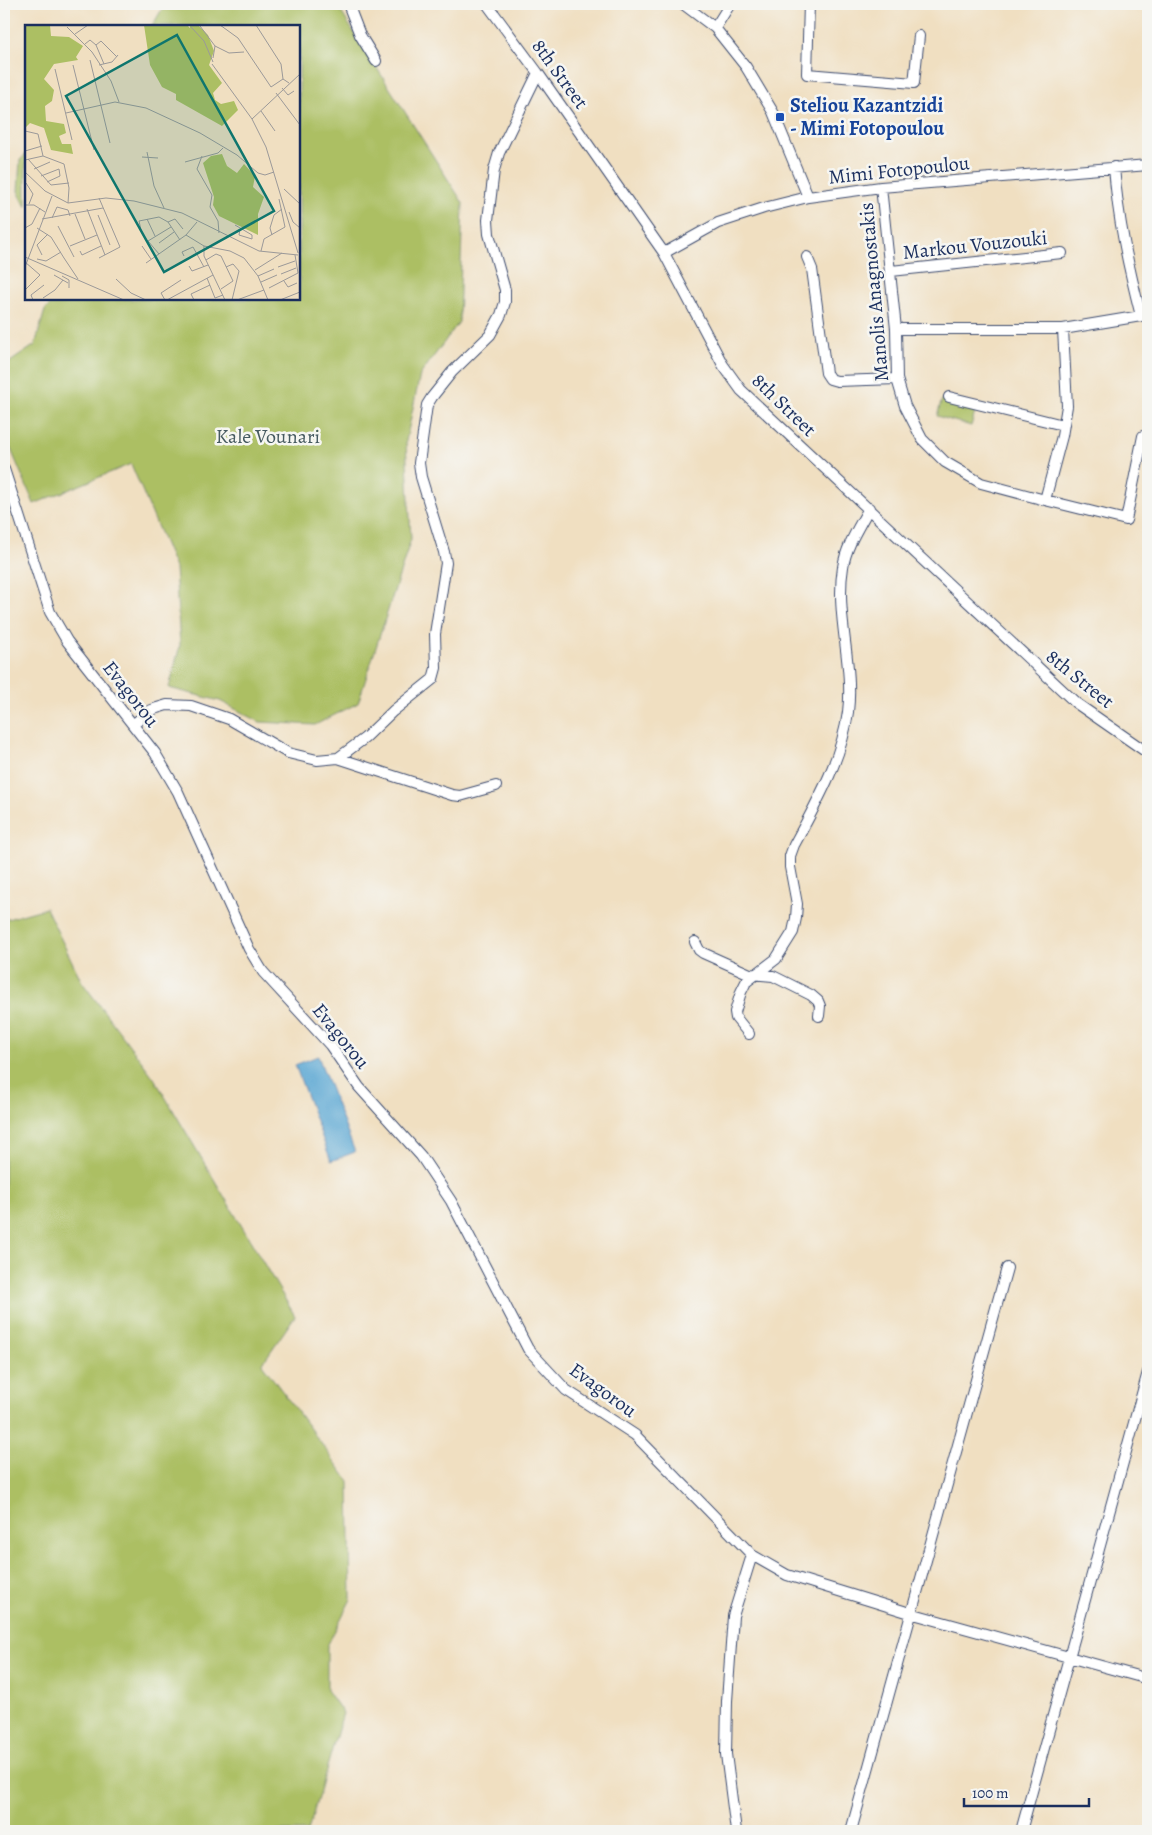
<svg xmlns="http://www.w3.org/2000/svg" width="1152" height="1835" viewBox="0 0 1152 1835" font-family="Alegreya,serif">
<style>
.green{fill:#acbf63;stroke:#647760}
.water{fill:#5ba7d3;stroke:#3b6b98}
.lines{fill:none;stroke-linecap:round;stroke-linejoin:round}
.minor-casing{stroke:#3b496d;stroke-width:12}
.minor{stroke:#fff;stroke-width:10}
.transit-dot{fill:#1a4fb4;stroke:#f6f6f2;stroke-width:2}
.labels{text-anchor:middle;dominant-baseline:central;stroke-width:5;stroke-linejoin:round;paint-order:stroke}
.street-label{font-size:20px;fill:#1b2f5e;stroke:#f6f6f2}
.transit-label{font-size:20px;font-weight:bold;fill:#164399;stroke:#f6f6f2;text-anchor:start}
.park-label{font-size:20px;fill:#465a60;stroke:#f6f6f2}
.inset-road{fill:none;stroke:#9b9999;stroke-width:1}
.view{fill:#0f766e;fill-opacity:0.15;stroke:#0f766e;stroke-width:2.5}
.inset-edge{fill:none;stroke:#1b2f5e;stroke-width:2.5}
</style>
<rect width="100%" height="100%" fill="#f6f6f2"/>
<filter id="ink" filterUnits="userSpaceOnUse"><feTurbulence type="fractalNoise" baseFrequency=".02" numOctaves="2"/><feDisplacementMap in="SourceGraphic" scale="10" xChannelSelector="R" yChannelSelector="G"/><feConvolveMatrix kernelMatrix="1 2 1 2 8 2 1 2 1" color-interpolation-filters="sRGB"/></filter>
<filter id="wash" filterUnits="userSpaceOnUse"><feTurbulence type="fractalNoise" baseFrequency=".0096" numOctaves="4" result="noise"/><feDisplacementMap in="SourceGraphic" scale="20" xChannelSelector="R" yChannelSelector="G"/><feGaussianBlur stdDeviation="1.12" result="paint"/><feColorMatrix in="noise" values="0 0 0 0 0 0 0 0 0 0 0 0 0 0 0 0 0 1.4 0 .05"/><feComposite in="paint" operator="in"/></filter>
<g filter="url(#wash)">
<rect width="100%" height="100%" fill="#f0dfc1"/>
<path class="green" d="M165 4H336L463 203 459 322 420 375 406 441 411 539 358 703 315 725 260 722 220 701 169 688 180 645 175 568 131 464 34 504 4 433V366L35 345 45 310 56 299H299V26H152Z
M26 154V207L18 191 20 160Z
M942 399 976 409 971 426 937 416Z
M46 908 82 982 154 1078 295 1316 262 1364 349 1481 351 1599 327 1646V1690L343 1713 308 1831H4V920Z"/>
<path class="water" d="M318 1056 355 1152 331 1161 295 1065Z"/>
</g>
<g filter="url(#ink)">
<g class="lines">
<defs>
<path id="minor" d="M348 4 360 35 376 61
M487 4 538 73 664 253 723 365 741 390 1076 703 1148 753
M683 4 715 28 746 67 773 112 808 197
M809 4 807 74 914 83 919 36
M715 28 730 4
M881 187 896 329 897 379 905 406 922 439 945 462 981 483 1045 500 1126 520 1143 436
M664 253 718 223 764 208 808 197 881 187 1148 165
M807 257 812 269 826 373 830 379 837 381 897 379
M891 271 1062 253
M896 329H1063L1141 316C1128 265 1118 220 1114 167
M949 397 1063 425
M4 469 50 612 67 641 155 753 178 792 249 949 263 972 330 1045 359 1087 421 1156 451 1201 528 1349 566 1390 635 1435 752 1555 787 1575 910 1613 1148 1679
M1045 500 1062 436 1067 406 1063 329
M133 725 149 711 157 708 167 705 191 706 229 719 288 753 317 760 338 758 452 795 460 796 496 786
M338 758 365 738 393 711 433 679 436 668 435 634 446 563 444 552 421 477 419 463 427 405 432 397 452 372 490 335 501 315 505 302V290L489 234 488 220 494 170 499 153 538 73
M695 942 699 950 703 953 750 974 773 976 811 995 818 1001 820 1006 819 1016
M749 1034 736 1018 735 1012 741 992 746 982 776 959 793 932 796 918 797 904 790 867V856L794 845C816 804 842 759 848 712 854 664 835 615 843 567 846 546 859 527 869 508
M736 1831 726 1754 727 1701 733 1616 752 1555
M851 1831 1007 1268
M1021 1831 1148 1372"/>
</defs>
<use href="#minor" class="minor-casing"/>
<use href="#minor" class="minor"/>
</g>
</g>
<rect class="transit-dot" x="775" y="112" width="10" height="10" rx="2.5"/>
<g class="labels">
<g class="street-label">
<text transform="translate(560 74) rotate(54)">8th Street</text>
<text transform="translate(899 170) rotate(-6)">Mimi Fotopoulou</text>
<text transform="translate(975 245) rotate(-6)">Markou Vouzouki</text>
<text transform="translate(874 292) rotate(-95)">Manolis Anagnostakis</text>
<text transform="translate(784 405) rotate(44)">8th Street</text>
<text transform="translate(1080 679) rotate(39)">8th Street</text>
<text transform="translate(131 694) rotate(52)">Evagorou</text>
<text transform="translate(341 1036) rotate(51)">Evagorou</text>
<text transform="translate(603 1390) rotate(36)">Evagorou</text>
</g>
<g class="transit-label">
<text x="790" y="105">Steliou Kazantzidi<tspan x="790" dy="23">- Mimi Fotopoulou</tspan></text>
</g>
<g class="park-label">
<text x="268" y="436">Kale Vounari</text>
</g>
</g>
<g transform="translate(25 25)">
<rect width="275" height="275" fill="#f0dfc1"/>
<path d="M0 0H25L26 11 44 12 58 21 51 32 53 35 29 39 19 54 29 65 27 76 20 81 21 96 39 99 41 108 34 111 37 119H46L48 129 26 125 19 103 5 98 0 103ZM119 0H162L165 3V0H173L183 10 189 26 184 40 197 58 188 68 190 75 196 79 209 76 213 85 197 101 151 75V69L137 62 125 40ZM197 129 202 141 212 148 219 139 230 151 228 162 239 172 233 189V210L194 191 188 180 189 172 178 138 186 131Z" fill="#acbf63"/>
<path class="inset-road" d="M195 0 213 13 246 62 258 54 264 58M231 0 256 39 258 54M175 1 190 21 188 33M42 2 67 27 86 56 94 77M166 2 179 16 188 37M50 9 63 0M60 19 65 15 71 20 79 39M71 20 76 16 92 32M190 21 204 28 219 27M65 35 85 118M187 39 227 94 241 122 273 228M48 40 69 125M74 40 87 37 93 30M30 44 47 115M257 63 263 70 269 66M251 68 275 100M236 86 250 106M41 88 90 77 121 83 175 108 212 130 233 148 240 150 249 147M227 94 275 49M0 106 13 109 18 131M0 126 17 121M122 127 129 161 139 183M177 131 172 144 187 170 185 182 193 196 194 208M117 132 133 133M3 134 26 160 44 158M0 135 18 131 39 139 44 163 43 178M160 137 193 128 198 123M9 144 25 137M0 147 20 166 43 178 81 173 109 176 157 188 234 226 273 230M16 151 34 144 35 151 22 157M1 158 8 169 4 179M259 164 275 179M74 173 95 222 74 233M0 180H9L20 187M62 184 80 230M264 187 268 197 275 203M50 189 60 214M73 190 85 220M27 193 32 182 43 185 45 191M17 194 78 183M122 194 130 211M143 197 150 194 158 204M210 200 227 210V214M33 201 49 232M0 203 7 199 15 183M12 203 26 212 39 233M215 204 214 210 227 214M116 205 114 196 134 192 143 197 155 215M161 210 179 221 205 226 219 233 233 251 243 275M247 210 245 203 249 190 257 184M134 218 149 207M45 221 72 210M117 221 126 234M179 221V231L200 275M55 226 57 230 76 221M236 226 239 214 260 202 254 174M134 229 123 216 146 202M17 230 12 220 23 209M159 231 157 227 168 222 179 242M0 232 99 275M39 233 53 254M12 234 21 236 36 227M181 235 191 229 196 231 208 256 196 264M121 238 161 210 172 197M164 241 167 246 183 240M0 242 27 171M201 242 208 239 214 246 207 275M253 242 270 236M230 245 257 228M256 249 271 243M29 250 43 258M37 251 44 255V263M233 251 249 244M182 253 190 273 198 270M91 254 106 268 121 275M259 256 263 262 272 258M236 257 252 250M244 263 273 248 270 230M0 265 15 250 0 237M18 273 30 265 38 255M8 275 6 270 19 260M140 275 136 268 156 255M142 275 188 250M169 275 166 269 185 260M212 275 239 265M255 275 275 267"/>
<path class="view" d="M152 10 249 186 139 247 41 71Z"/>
<rect width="275" height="275" class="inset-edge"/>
</g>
<rect width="1152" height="1835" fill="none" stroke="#f6f6f2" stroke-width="20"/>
<path d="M964 1798v8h125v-8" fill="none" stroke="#1b2f5e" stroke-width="2.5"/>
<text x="972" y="1798" font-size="15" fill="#1b2f5e" stroke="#f6f6f2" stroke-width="4" paint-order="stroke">100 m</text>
</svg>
